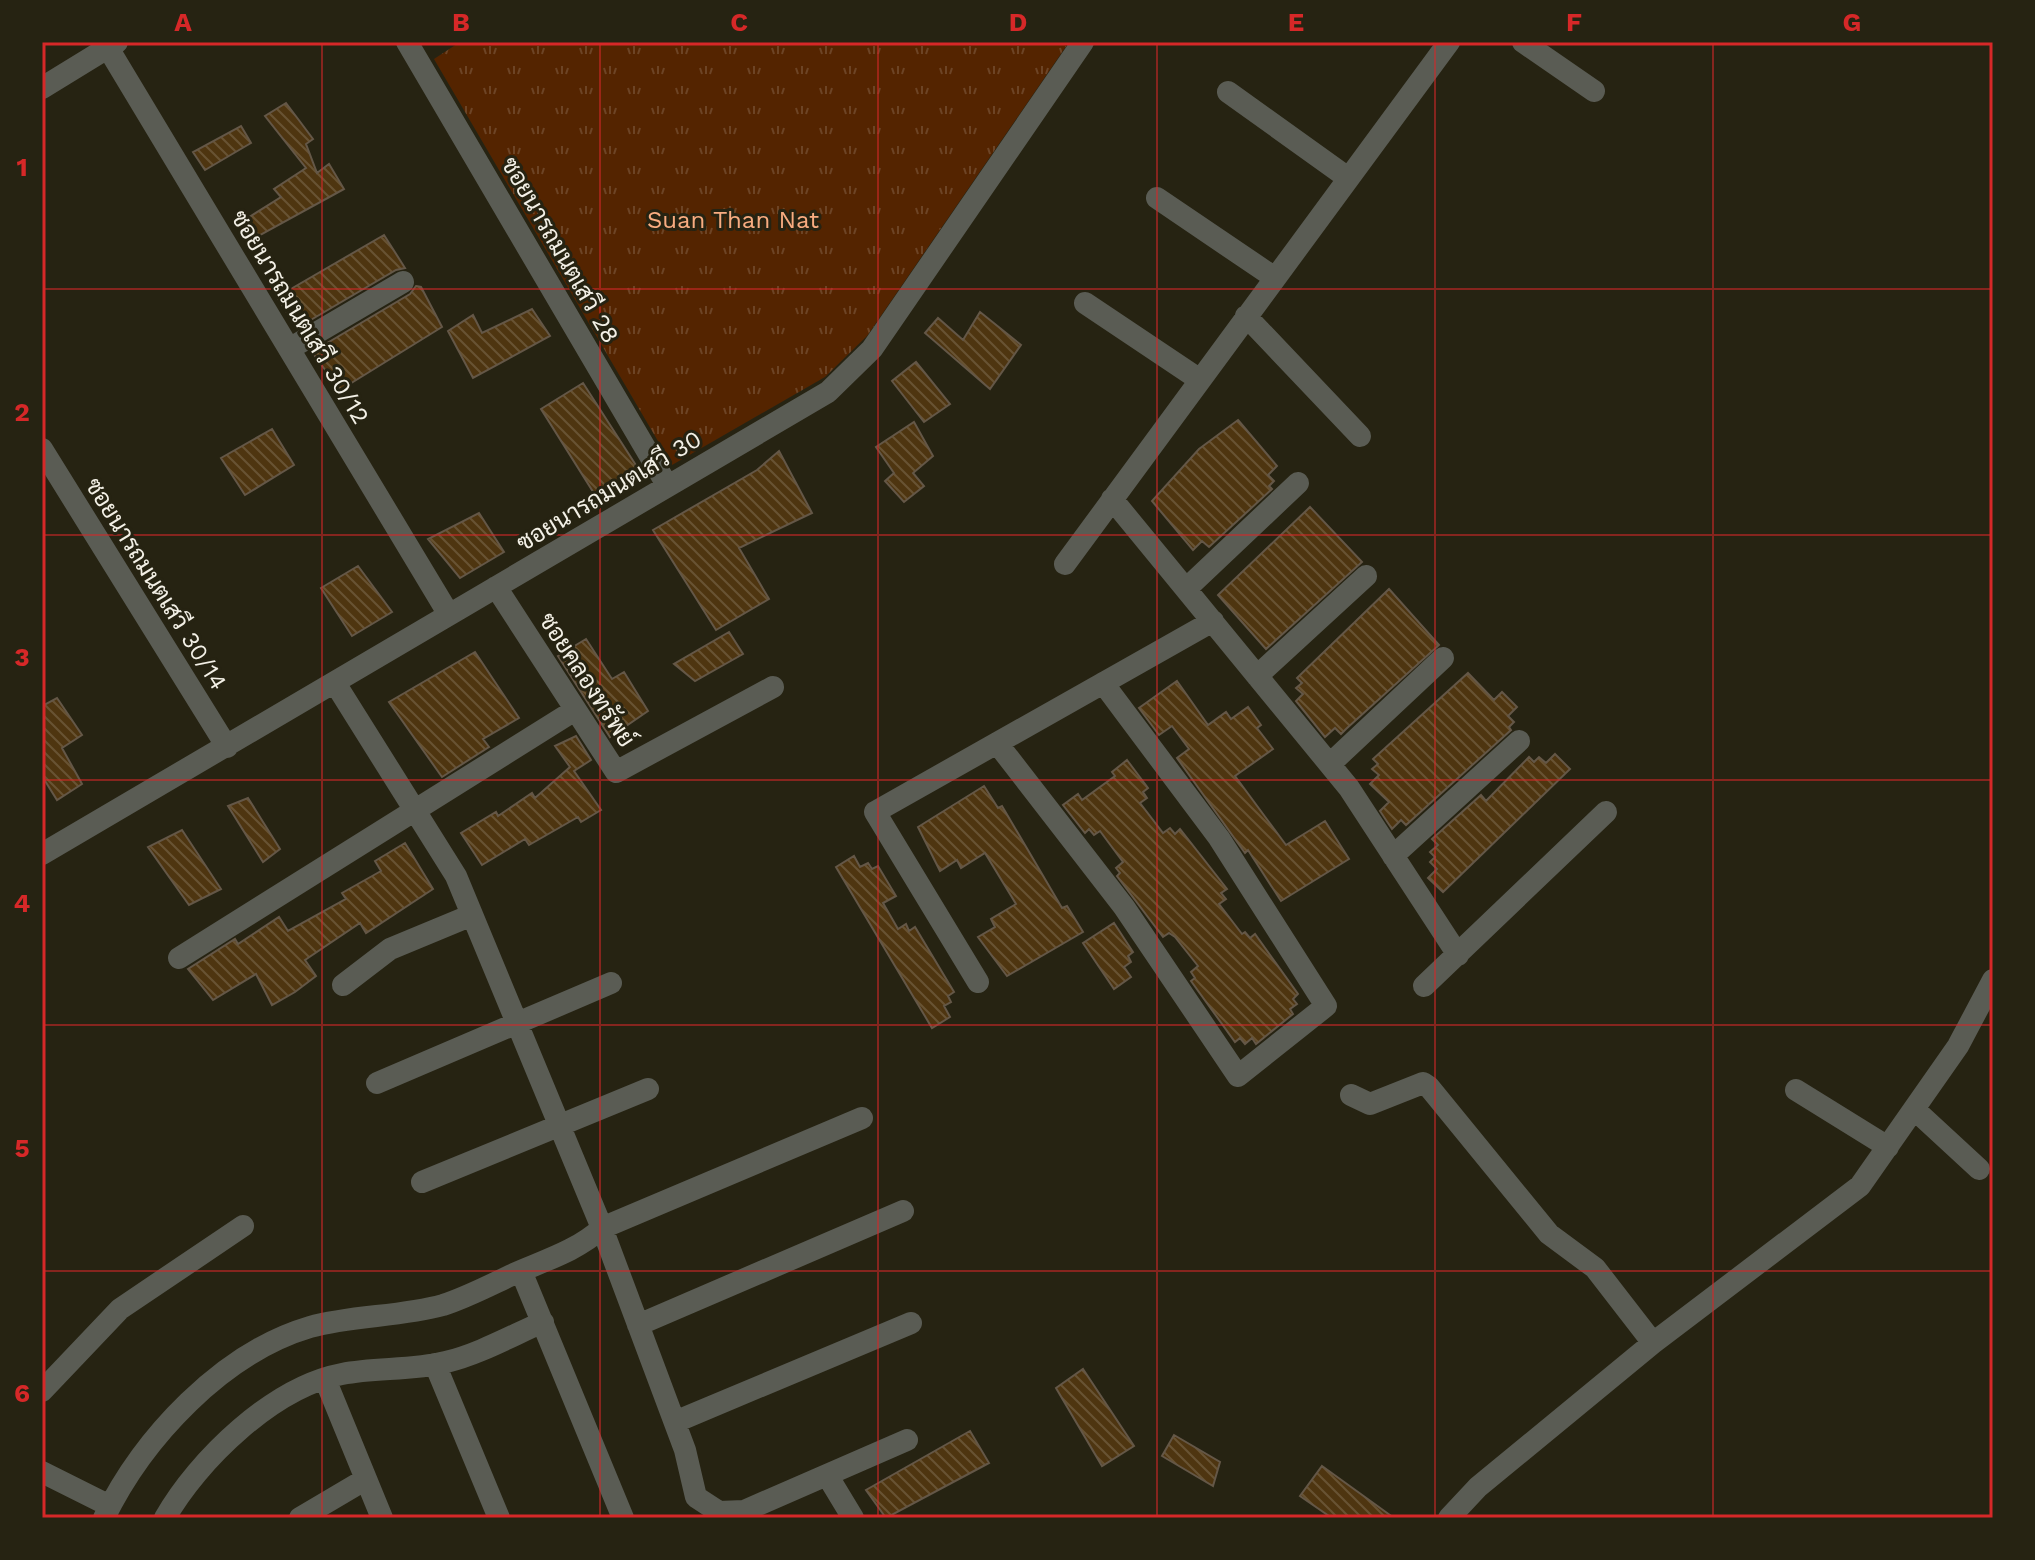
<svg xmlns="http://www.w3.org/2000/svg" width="2035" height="1560" viewBox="0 0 2035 1560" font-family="'Work Sans',Sarabun,sans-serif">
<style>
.park{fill:url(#park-tufts)}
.building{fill:url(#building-back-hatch);stroke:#645747;stroke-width:2}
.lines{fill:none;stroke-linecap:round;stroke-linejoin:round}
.minor{stroke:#5a5c54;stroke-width:22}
.grid{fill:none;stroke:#d62828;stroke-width:2;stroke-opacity:0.55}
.labels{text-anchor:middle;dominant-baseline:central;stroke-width:6;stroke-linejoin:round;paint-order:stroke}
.park-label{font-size:24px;fill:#f8ac80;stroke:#262312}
.street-label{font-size:24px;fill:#f3f0e6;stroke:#262312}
.neatline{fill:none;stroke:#d62828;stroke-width:3}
.grid-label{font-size:26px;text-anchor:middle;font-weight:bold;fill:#d62828}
</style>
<defs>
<pattern id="park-tufts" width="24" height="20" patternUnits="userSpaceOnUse" patternTransform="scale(2)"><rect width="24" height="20" fill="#542400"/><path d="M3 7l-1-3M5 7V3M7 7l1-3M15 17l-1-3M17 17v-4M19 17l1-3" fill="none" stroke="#6d4425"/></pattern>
<pattern id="building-back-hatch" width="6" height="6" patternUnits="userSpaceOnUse" patternTransform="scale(2)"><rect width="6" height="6" fill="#4e3510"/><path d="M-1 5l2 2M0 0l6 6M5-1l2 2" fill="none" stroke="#685333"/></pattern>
</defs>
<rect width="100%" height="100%" fill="#262312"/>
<path class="park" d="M460 42H1069L867 336 825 377 672 465 434 59Z"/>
<path class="building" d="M286 103 313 139 306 144 317 173 329 164 344 189 253 239 243 221 281 197 274 189 306 168 265 116Z
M241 126 251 143 205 170 193 152Z
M384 235 405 268 396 270 297 328 277 297Z
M416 286 421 287 442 327 340 390 312 352 410 294Z
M532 309 550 336 473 378 448 331 473 315 482 333Z
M980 312 1021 345 990 389 925 333 938 318 963 340Z
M916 362 950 404 924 422 892 381Z
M583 383 639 470 597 498 541 409Z
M1238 420 1277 466 1268 475 1274 481 1269 486 1272 489 1209 547 1202 541 1193 550 1152 501 1199 449Z
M914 422 933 456 913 473 924 486 904 502 885 481 894 473 876 447Z
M272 429 294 465 245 495 221 458Z
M779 451 812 513 739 548 769 599 716 630 653 530 757 470Z
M1310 507 1362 562 1266 649 1218 595Z
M479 513 504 552 460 578 428 539Z
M358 566 392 612 352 636 321 588Z
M1389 589 1439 645 1346 729 1341 734 1335 728 1325 737 1296 701 1303 694 1296 688 1302 683 1297 678Z
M729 632 743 654 695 681 674 664Z
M586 639 612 679 624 672 648 711 610 737 558 656Z
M475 652 519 718 483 739 489 747 442 777 389 702Z
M1468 673 1494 700 1502 692 1517 707 1508 716 1514 722 1509 727 1511 730 1406 825 1401 820 1392 829 1380 811 1389 802 1370 784 1379 775 1372 769 1378 764 1373 759Z
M1177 681 1208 725 1226 712 1231 719 1248 707 1261 725 1257 728 1273 749 1235 776 1286 845 1325 821 1349 859 1281 901 1248 850 1245 853 1177 758 1189 749 1172 726 1159 735 1139 708Z
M57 698 82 735 62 748 82 784 57 800 42 776V706Z
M576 736 591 760 574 771 601 810 581 822 578 817 529 845 525 839 482 865 461 833 496 812 498 816 532 793 535 798 570 767 555 746Z
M1555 754 1570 769 1443 892 1428 878 1437 869 1430 862 1435 857 1430 852 1438 845 1432 839 1481 795 1486 801 1529 757 1534 762 1539 757 1546 763Z
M1127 760 1148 788 1143 792 1147 798 1140 803 1163 833 1170 828 1175 834 1180 829 1227 889 1221 893 1226 899 1219 904 1242 934 1245 932 1250 938 1255 934 1298 994 1293 999 1297 1004 1290 1009 1293 1014 1256 1044 1252 1038 1245 1044 1240 1038 1235 1042 1191 981 1195 978 1191 972 1198 966 1175 937 1169 933 1163 937 1117 876 1120 873 1116 868 1123 862 1100 831 1094 835 1089 829 1085 833 1063 805 1078 794 1082 800 1115 776 1112 772Z
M984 786 998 808 1002 806 1062 908 1067 906 1083 932 1007 976 978 937 995 927 991 919 1016 904 985 853 961 868 957 860 940 871 918 827Z
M248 798 280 849 263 862 228 806Z
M182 830 221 889 189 905 148 847Z
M405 843 433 889 366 933 360 923 305 960 316 976 295 992 272 1005 256 974 213 1000 188 969 235 939 238 944 279 917 288 931 346 899 342 893 381 871 375 861Z
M854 856 860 867 868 863 872 869 878 866 896 896 883 903 898 929 906 924 909 931 915 927 954 992 948 996 951 1002 944 1006 950 1017 932 1028 836 867Z
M1114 923 1133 952 1128 956 1131 962 1124 967 1131 977 1114 989 1083 943Z
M1083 1369 1134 1446 1102 1466 1056 1388Z
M970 1431 989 1463 886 1518 866 1490Z
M1174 1435 1220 1462 1213 1486 1162 1456Z
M1322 1466 1394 1518H1332L1300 1496Z"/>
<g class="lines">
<path class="minor" d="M407 42 667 485
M1523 42 1594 91
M108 48 448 613
M42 88 117 42
M1228 92 1348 178
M1157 198 1275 278
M1085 303 1200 380
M1246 316 1360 436
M289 349 403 282
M42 449 227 747
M1112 499 1349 788 1458 955
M1065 564 1449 42
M496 587 616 772 773 687
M1186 589 1298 483
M1257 676 1366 576
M335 683 456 876 602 1228 685 1450 696 1497 719 1512 744 1511 907 1440
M997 743 1124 907 1238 1076 1326 1006 1219 838 1103 683
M1330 764 1443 658
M42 854 828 392 872 349 1083 42
M1393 856 1519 741
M179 958 575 710
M978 982 875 812 1213 621
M343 985 390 949 472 915
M1424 986 1606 812
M377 1083 611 983
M1796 1090 1888 1147
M1351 1095 1370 1104 1423 1083 1429 1087 1549 1234 1595 1268 1653 1343
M1914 1109 1979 1169
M422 1182 648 1089
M521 1271 623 1518
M638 1325 903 1211
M435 1364 499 1518
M325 1379 382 1518
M42 1391 120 1309 243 1226
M675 1422 911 1323
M42 1472 110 1506
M827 1475 853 1518
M104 1518C143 1438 222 1353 310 1327 353 1315 400 1317 443 1305 468 1297 492 1284 516 1273 546 1260 578 1250 602 1228L862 1118
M165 1518C198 1460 273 1387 342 1374 376 1367 411 1371 446 1362 479 1354 511 1336 543 1322
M300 1518 366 1479
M1449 1518 1478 1487 1653 1343 1860 1186 1958 1046 1993 980"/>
</g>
<path class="grid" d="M322 42V1518M600 42V1518M878 42V1518M1157 42V1518M1435 42V1518M1713 42V1518M42 289H1993M42 535H1993M42 780H1993M42 1025H1993M42 1271H1993"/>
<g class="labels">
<g class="park-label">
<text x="733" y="220">Suan Than Nat</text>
</g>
<g class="street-label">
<text transform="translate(560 250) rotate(60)">ซอยนารถมนตเสวี 28</text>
<text transform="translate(300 317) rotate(59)">ซอยนารถมนตเสวี 30/12</text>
<text transform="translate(609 491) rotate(-31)">ซอยนารถมนตเสวี 30</text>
<text transform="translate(156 584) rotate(58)">ซอยนารถมนตเสวี 30/14</text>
<text transform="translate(587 680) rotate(57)">ซอยคลองทรัพย์</text>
</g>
</g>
<rect width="2035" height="1560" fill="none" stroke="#262312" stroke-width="88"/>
<rect x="44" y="44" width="1947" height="1472" class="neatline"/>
<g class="grid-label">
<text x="183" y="31">A</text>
<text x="461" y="31">B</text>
<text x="739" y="31">C</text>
<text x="1018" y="31">D</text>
<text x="1296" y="31">E</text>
<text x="1574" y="31">F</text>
<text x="1852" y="31">G</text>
<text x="22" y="176">1</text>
<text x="22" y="421">2</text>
<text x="22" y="666">3</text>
<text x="22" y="912">4</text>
<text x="22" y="1157">5</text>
<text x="22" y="1402">6</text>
</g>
</svg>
